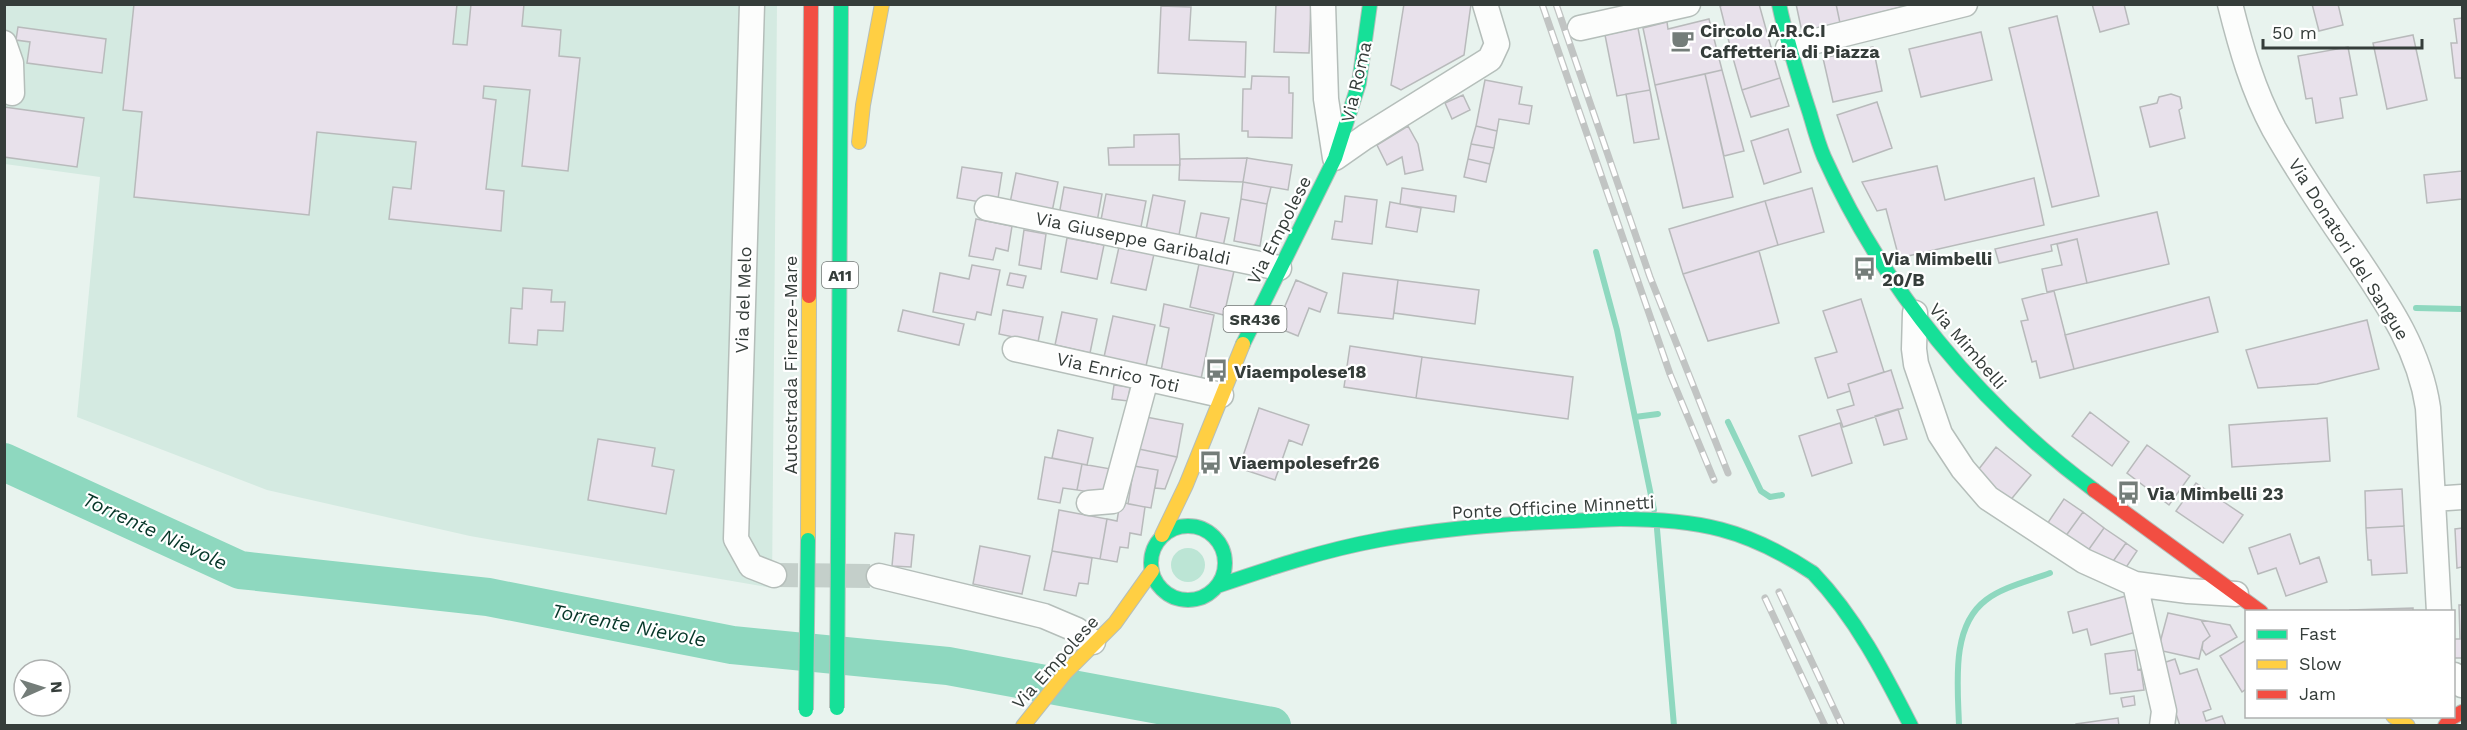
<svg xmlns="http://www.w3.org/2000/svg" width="2467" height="730" viewBox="0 0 2467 730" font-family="'Work Sans',sans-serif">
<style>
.built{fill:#d4eae1}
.green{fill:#bce5d5}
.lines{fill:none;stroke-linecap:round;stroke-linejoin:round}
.stream{stroke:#8ed8bf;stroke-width:6}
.river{stroke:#8ed8bf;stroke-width:38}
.building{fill:#e8e1eb;stroke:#b8babb;stroke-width:1.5}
.street-tunnel{stroke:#c4cfca;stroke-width:24;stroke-dasharray:24 12;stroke-linecap:butt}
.street-casing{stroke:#b5beba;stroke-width:27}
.fast-casing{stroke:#b5beba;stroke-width:16}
.slow-casing{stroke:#b5beba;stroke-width:16}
.jam-casing{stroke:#b5beba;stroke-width:16}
.street{stroke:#fcfdfc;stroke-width:24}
.fast{stroke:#16e098;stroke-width:14}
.slow{stroke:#ffcf43;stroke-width:14}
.jam{stroke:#f24e42;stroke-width:14}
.rail-casing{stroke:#c1c4c3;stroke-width:7}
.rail{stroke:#fff;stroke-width:4.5;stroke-dasharray:14;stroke-linecap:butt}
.fast-bridge-casing{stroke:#b5beba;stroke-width:16;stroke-linecap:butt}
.fast-bridge{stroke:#16e098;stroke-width:14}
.labels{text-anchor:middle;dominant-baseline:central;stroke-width:4.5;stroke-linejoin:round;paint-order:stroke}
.shield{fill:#fff;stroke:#727775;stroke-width:1.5}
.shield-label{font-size:16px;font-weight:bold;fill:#353d3a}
.poi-label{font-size:18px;font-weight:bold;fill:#353d3a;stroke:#fff;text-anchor:start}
.street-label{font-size:18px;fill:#353d3a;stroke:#fff}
.water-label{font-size:20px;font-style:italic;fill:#063628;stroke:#fff}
</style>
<rect width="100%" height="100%" fill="#e8f3ee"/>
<path class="built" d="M5 5H777L772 588 470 536 267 490 77 417 100 177 5 164Z"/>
<path class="green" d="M1171 565a17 17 0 1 1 34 0a17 17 0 1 1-34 0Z"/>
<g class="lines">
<path class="stream" d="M1596 252 1617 330 1654 510
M2416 308 2462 309
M1635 417 1658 414
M1728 422 1761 491 1770 497 1782 495
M1657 529 1674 726
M1959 726C1958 686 1950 627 1986 600 2003 587 2029 581 2050 573"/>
<path class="river" d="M4 462 240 570 488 597 732 645 948 666 1272 726"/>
</g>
<path class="building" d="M134 4H457L453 44 467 45 471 4H524L522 26 561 30 559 56 580 58 568 171 522 166 530 90 484 86 483 98 496 100 486 189 504 191 501 231 389 219 393 187 411 189 416 142 317 132 309 215 134 197 142 112 123 110Z
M1276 4H1311L1309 53 1274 52Z
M1404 4H1471L1464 55 1401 90 1391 85Z
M1726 4H1759L1771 47 1733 58 1720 6Z
M1796 4H1836L1840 23 1802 32Z
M1836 4H1913L1840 23Z
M2092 4H2124L2129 24 2100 32Z
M2312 4H2338L2343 25 2319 31Z
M1161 6 1191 7 1189 40 1246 42 1245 77 1158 73Z
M2057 16 2099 196 2052 207 2009 28Z
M2462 18V78H2455L2451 43H2457L2454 19Z
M1709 19 1722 70 1655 85 1643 28 1667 22 1668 29Z
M18 27 106 39 102 73 27 63 30 42 16 40Z
M1638 28 1650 90 1617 96 1605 35Z
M1981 32 1992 80 1921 97 1909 49Z
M2413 35 2427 100 2387 109 2373 43Z
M1771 47 1780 78 1742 90 1733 58Z
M1873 47 1882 91 1833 102 1823 58Z
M2348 47 2357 95 2340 98 2343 118 2316 123 2312 98 2306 99 2298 56Z
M1722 70 1744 151 1724 156 1705 74Z
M1705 74 1733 197 1683 208 1655 85Z
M1252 76 1289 77V93H1293L1292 138 1248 137V131H1242L1243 89H1251Z
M1780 78 1789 106 1751 117 1742 90Z
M1485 80 1522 87 1519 104 1532 106 1529 124 1499 119 1497 131 1476 126Z
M1650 90 1659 139 1634 143 1626 94Z
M2171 94 2180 97 2182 108 2179 110 2185 138 2150 147 2140 107 2157 103 2159 97Z
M1463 95 1470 110 1452 119 1445 103Z
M1877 102 1892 148 1853 162 1837 115Z
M4 107 84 118 77 167 4 157Z
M1408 126 1418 144 1423 170 1405 174 1402 157 1387 165 1377 145Z
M1476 126 1497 131 1494 148 1471 144Z
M1788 129 1801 172 1764 184 1751 141Z
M1179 134 1180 165H1109L1108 148 1134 147V135Z
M1471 144 1494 148 1490 164 1468 159Z
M1247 158 1243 182 1179 180 1180 159Z
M1247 158 1292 165 1288 190 1243 182Z
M1468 159 1490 164 1486 182 1464 177Z
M1937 166 1945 200 2034 178 2044 225 1899 258 1886 209 1877 211 1862 182Z
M962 167 1002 173 997 205 957 198Z
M2462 171V199L2427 203 2424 175Z
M1016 173 1058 182 1052 212 1010 203Z
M1243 182 1271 187 1267 204 1241 199Z
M1064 187 1102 194 1097 222 1059 215Z
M1402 188 1456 196 1454 212 1400 204Z
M1812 188 1824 232 1778 245 1765 201Z
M1106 194 1146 201 1140 232 1100 225Z
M1153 195 1185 201 1178 241 1145 235Z
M1345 196 1377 200 1372 244 1332 239 1335 221 1342 222Z
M1241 199 1267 204 1260 246 1234 241Z
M1765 201 1778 245 1683 274 1669 229Z
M1390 202 1421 208 1417 232 1386 227Z
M2157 212 2169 264 2087 283 2077 239 2051 245 2052 251 1999 263 1995 249Z
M1201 213 1229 218 1223 247 1195 242Z
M976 219 1012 226 1008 251 996 248 993 260 969 256Z
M1024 230 1046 234 1041 269 1019 265Z
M1067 238 1104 245 1097 279 1061 272Z
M2077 239 2087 283 2047 292 2042 269 2062 265 2057 244Z
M1119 247 1154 254 1146 290 1111 283Z
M1759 251 1779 323 1708 341 1683 274Z
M1199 264 1234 271 1224 315 1190 307Z
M972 265 1000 270 991 315 977 312 975 320 933 312 940 273 969 279Z
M1010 273 1026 276 1023 288 1007 285Z
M1343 273 1398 280 1393 319 1338 313Z
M1296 280 1327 293 1320 312 1309 308 1298 336 1276 327Z
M1398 280 1479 290 1475 324 1394 313Z
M523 288 552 290 551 302H565L563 331 538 330 537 345 509 343 511 308 522 309Z
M2054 291 2074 369 2040 378 2036 361 2032 362 2021 321 2028 320 2022 299Z
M2209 297 2218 332 2074 369 2065 335Z
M1861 299 1884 372 1848 384 1850 391 1828 398 1815 358 1837 352 1823 311Z
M1164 304 1214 315 1201 379 1161 371 1169 328 1160 326Z
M903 310 964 324 959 345 898 331Z
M1003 310 1043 317 1038 342 999 334Z
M1062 312 1097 319 1090 353 1055 345Z
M1113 316 1155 325 1146 366 1104 357Z
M2367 320 2379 369 2317 384 2258 388 2246 350Z
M1350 346 1422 357 1416 398 1344 387Z
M1422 357 1573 377 1568 419 1416 398Z
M1891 370 1903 408 1843 427 1837 410 1854 405 1848 384Z
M1114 385 1130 387 1128 401 1112 399Z
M1259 408 1309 425 1302 445 1289 440 1275 480 1239 468Z
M1898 409 1907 439 1884 445 1875 416Z
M2090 412 2129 442 2112 466 2072 436Z
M1146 417 1183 424 1177 457 1139 449Z
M2327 418 2330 461 2232 467 2229 425Z
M1840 423 1852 463 1812 476 1799 436Z
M1058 430 1093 438 1087 465 1052 458Z
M598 439 655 448 652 466 674 470 666 514 588 500Z
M2147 445 2190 476 2169 505 2127 473Z
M1996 447 2031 475 2009 502 1975 474Z
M1139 449 1177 457 1165 489 1155 488 1158 470 1134 466Z
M1045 457 1082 464 1077 490 1063 488 1060 503 1038 499Z
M1082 464 1111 469 1107 495 1077 490Z
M1134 466 1158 470 1151 508 1128 504Z
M2196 483 2243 515 2223 543 2176 511Z
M2402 489 2404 526 2366 528 2365 491Z
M2064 499 2083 512 2065 537 2047 524Z
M1120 502 1145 507 1141 535 1130 533 1128 548 1120 547 1117 562 1100 559 1107 519 1117 521Z
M1059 510 1107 519 1100 559 1052 551Z
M2083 512 2104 528 2087 552 2065 537Z
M2404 526 2407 573 2372 575 2371 560H2368L2366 528Z
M2104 528 2126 543 2109 567 2087 552Z
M2462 528V567L2457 568 2455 529Z
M895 533 914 535 911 567 892 566Z
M2290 534 2300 564 2319 557 2327 582 2286 596 2276 568 2258 574 2249 548Z
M2126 543 2137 551 2121 575 2109 567Z
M980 546 1030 556 1022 594 973 584Z
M1052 551 1092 558 1088 584 1079 583 1076 596 1044 590Z
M2126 596 2136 632 2091 645 2087 629 2073 633 2068 612Z
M2459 605H2462V658H2454V639H2460Z
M2413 608V612H2350V610Z
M2168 613 2201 620 2210 636 2203 642 2199 659 2158 650Z
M2201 620 2230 625 2237 637 2206 655 2202 649 2203 642 2210 636Z
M2246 640V689L2242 692 2220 656Z
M2135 650 2138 670 2141 669 2144 690 2110 694 2105 654Z
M2175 659 2180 674 2197 669 2211 709 2203 712 2206 721 2222 716 2226 726H2180L2160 664Z
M2134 696 2135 705 2123 707 2121 698Z
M2118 718 2119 726H2076V724Z"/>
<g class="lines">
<path class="street-tunnel" d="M774 575 879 576"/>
<defs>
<path id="street" d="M752 4 736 539 751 566 774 575
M1323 4 1326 99 1335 158 1365 137 1490 59 1497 44 1485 4
M2230 4C2241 48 2253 90 2274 129 2298 171 2324 210 2351 249 2385 300 2419 347 2428 408L2439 612
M1580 28 1688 4
M4 43 11 63 12 93
M1788 48 1965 4
M987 208 1279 268
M1915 313 1914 349 1916 364 1940 434 1963 469 1988 498 2084 561 2135 584 2188 591 2236 594
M1015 349 1221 395
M2433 499 2462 497
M1089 503 1113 501 1146 379
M879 576 1044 616 1077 630 1093 642
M2135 584 2164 711 2162 726
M2454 675 2462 685"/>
<path id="fast" d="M1779 4C1787 42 1798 77 1810 114 1814 128 1818 143 1824 157 1883 288 1979 405 2094 490
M1243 344 1335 158 1359 83 1370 4
M1151 563a37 37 0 1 1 74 0a37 37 0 1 1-74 0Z
M838 545 841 4
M1813 573C1856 618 1883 671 1911 726
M1217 586C1270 568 1324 550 1379 540 1459 525 1539 522 1620 519"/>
<path id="slow" d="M859 142 863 105 882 4
M1162 535 1186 485 1243 344
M808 540 809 296
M2393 716 2408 726
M1023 726 1066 672 1115 623 1152 571"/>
<path id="jam" d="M809 296 811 4
M2094 490 2261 612
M2445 726 2450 719 2462 712"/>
</defs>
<use href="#street" class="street-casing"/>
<use href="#fast" class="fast-casing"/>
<use href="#slow" class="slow-casing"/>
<use href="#jam" class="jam-casing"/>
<use href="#street" class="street"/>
<use href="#fast" class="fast"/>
<use href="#slow" class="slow"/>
<use href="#jam" class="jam"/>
<defs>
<path id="rail" d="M1542 4 1670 374 1714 480
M1556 4 1650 277 1728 473
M1779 592 1842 726
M1765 598 1825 726"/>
</defs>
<use href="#rail" class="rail-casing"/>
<use href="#rail" class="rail"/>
<defs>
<path id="fast-bridge" d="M1620 519C1698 519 1747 529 1813 573
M837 708 838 545
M806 710 808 540"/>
</defs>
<use href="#fast-bridge" class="fast-bridge-casing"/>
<use href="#fast-bridge" class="fast-bridge"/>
</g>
<defs>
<symbol id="cafe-bare" viewBox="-9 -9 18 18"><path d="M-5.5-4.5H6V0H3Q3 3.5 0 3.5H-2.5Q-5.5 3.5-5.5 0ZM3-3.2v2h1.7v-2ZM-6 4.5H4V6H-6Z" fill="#747d79" stroke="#fff" stroke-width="2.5" paint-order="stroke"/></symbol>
<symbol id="bus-bare" viewBox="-9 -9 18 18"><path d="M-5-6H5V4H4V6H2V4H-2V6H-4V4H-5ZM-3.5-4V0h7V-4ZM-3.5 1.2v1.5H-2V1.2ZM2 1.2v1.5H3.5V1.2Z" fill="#747d79" stroke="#fff" stroke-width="2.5" paint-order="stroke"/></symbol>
</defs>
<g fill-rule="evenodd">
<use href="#cafe-bare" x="1666" y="24" width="33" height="33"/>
<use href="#bus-bare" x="1848" y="252" width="33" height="33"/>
<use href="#bus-bare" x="1200" y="354" width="33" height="33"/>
<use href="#bus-bare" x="1194" y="446" width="33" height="33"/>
<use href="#bus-bare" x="2112" y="476" width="33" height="33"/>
</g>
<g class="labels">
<g class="shield">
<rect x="822" y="262" width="36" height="26" rx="4.5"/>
<rect x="1223.5" y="306" width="63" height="26" rx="4.5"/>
</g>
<g class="shield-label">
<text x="840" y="275">A11</text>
<text x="1255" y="319">SR436</text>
</g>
<g class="poi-label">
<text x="1700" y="30">Circolo A.R.C.I<tspan x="1700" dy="21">Caffetteria di Piazza</tspan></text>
<text x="1882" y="258">Via Mimbelli<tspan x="1882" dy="21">20/B</tspan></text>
<text x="1234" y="371">Viaempolese18</text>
<text x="1229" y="462">Viaempolesefr26</text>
<text x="2147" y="493">Via Mimbelli 23</text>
</g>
<g class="street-label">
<text transform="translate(1356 82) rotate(-77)">Via Roma</text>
<text transform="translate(1279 230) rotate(-63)">Via Empolese</text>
<text transform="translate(1133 238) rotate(12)">Via Giuseppe Garibaldi</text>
<text transform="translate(2349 249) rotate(58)">Via Donatori del Sangue</text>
<text transform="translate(743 300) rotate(-88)">Via del Melo</text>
<text transform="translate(1968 346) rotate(49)">Via Mimbelli</text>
<text transform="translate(790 365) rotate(-90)">Autostrada Firenze-Mare</text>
<text transform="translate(1118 372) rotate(13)">Via Enrico Toti</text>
<text transform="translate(1553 507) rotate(-3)">Ponte Officine Minnetti</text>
<text transform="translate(1055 662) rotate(-48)">Via Empolese</text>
</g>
<g class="water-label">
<text transform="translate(155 531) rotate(25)">Torrente Nievole</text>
<text transform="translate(629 625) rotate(11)">Torrente Nievole</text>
</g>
</g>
<rect width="2467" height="730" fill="none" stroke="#353d3a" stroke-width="12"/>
<rect x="2245" y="610" width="210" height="108" fill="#ffffff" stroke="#aeb1b0" stroke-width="1.5"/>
<rect x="2257" y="630" width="30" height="9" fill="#16e098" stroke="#aeb1b0" stroke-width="1.5"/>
<text x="2299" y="640" font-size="18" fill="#353d3a">Fast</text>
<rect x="2257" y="660" width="30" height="9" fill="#ffcf43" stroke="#aeb1b0" stroke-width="1.5"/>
<text x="2299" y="670" font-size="18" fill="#353d3a">Slow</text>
<rect x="2257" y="690" width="30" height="9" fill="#f24e42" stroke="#aeb1b0" stroke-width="1.5"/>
<text x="2299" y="700" font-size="18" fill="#353d3a">Jam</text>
<g transform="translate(42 688) rotate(87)"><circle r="28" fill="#ffffff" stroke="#aeb1b0" stroke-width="1.5"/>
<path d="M0-4.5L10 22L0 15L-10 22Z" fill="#747d79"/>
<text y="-9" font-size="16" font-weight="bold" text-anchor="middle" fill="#353d3a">N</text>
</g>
<path d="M2263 39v9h159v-9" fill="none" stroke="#353d3a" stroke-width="3"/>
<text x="2272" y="39" font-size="18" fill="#353d3a" stroke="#ffffff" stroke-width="4.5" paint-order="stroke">50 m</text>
</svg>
